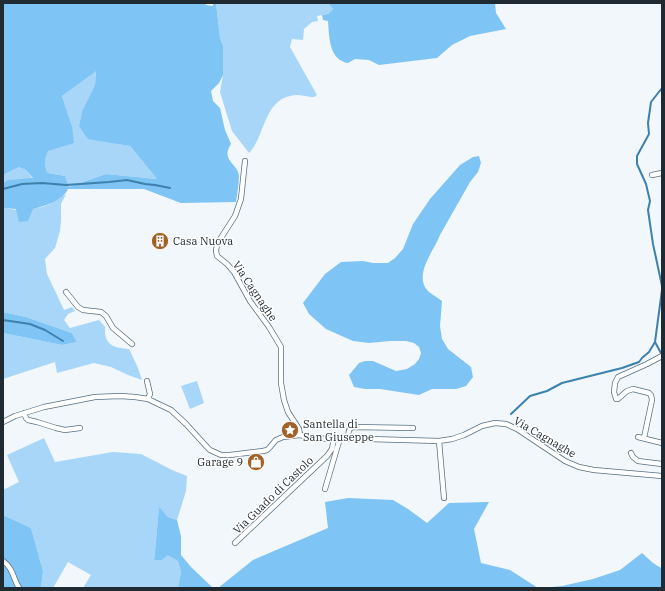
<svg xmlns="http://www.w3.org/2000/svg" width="665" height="591" viewBox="0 0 665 591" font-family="'IBM Plex Serif',serif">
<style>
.green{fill:#a7d6f9}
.forest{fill:#7ec4f5;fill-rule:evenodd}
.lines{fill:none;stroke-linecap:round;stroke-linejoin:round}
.stream{stroke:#3d81ad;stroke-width:2}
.street-casing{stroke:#576f81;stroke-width:6}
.street{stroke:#fff;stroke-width:4.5}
.labels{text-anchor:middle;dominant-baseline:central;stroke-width:3;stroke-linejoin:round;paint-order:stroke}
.poi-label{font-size:11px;fill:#202a32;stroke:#fff;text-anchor:start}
.street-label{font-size:11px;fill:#202a32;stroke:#fff}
</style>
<rect width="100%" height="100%" fill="#f1f7fb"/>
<path class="green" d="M216 3H328L333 9 328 14 317 16 318 21 312 22 304 29 303 40 292 39 290 47 317 95 314 97C308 97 302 95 296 95 263 97 266 136 249 153L232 131 220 92 223 75V46L220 37Z
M96 70 95 85 82 111 79 126 113 143 130 146 157 179 106 174 69 187 65 176 48 173 45 168V160L48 151 72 126 62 96Z
M19 167 26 170 33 179 8 180 3 183V175Z
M66 194 61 204V220L60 231 55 248 45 259 47 274 64 310 72 307 75 311 68 314 64 320 70 328 99 320 105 327C104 345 113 348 129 349L138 368 142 380 128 375 111 367 94 363 57 373 55 362 3 379V333L62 345 77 342 72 333 26 317 3 312V207C15 212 38 210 50 204 55 201 60 197 66 194Z
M197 381 204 403 190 409 181 386Z
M44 438 55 462 113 452 141 454 172 470 187 476 186 491 177 520 168 517 159 508 155 552 154 560H162L168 554 178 561 181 572 178 588H83L91 575 68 562 53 588H41L43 571 31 528 3 515V490L19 482 7 455Z"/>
<path class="forest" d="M3 3H205L206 5 213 6V3H216L220 37 223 46V75L219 83 211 91 213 101 220 108 225 130 231 144C220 161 238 163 239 176 239 184 237 194 236 202L181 203 144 189H68C62 201 45 206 33 209L28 221 19 222 16 209 4 208 3 207V183L8 180 33 178 26 170 19 167 3 175ZM96 71 95 85 82 111 79 126 88 139 130 146 157 179 106 174 69 187 65 176 48 173C43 165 45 160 48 151L74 143 72 126 62 96Z
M328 3H495L496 13 506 29 470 36 452 45 437 58 379 65 369 60 355 59 348 63C346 63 344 62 342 61 329 55 329 34 328 21L323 20 322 15 328 14 333 9Z
M479 156 481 163 478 172 470 182 440 235C434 251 412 276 429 292 433 295 438 298 442 301L440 326 442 339 448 349 471 367 473 377 466 386 456 389H432L419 395 380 389H365L354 387 349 375 359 363 365 361H373L396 371 407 369 415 364 419 359 421 353 419 347 414 343 406 341H390L369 343 353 341 326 329 309 314 303 303 325 274 341 262 363 261 373 263H388L395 258 403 249 413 224 430 199 460 165 473 157Z
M3 312 26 317 72 333 77 342 62 345 3 333Z
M348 498 393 500 408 509 427 523 449 503 489 502 474 529 481 563 510 570 538 588H218L253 560 328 528 325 502Z
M159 507 168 517 177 520 181 536V555L191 567 213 588H178L181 572 178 561 168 555 162 560H154L155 552Z
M3 515 31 528 43 571 41 588H3Z
M642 553 653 563 661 568 662 566V588H543L562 586 593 579 620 570Z"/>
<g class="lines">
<path class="stream" d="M3 4 4 3
M662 88 651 102 648 123 649 134 637 156V164L646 184 650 201 648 210 653 244 662 286
M3 189 22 184 42 183 66 185 109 182 127 180 145 184 155 185 170 188
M662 290 655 342 662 355
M3 320 30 324 45 330 63 341
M511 414 530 396 547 391 562 383 622 368 639 362 642 358 649 352 655 342"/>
<defs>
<path id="street" d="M245 161 241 199 235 216 217 244 216 251 217 256 227 264 234 272 250 301 269 327 281 347V383L284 400 288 412 299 429 300 435
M652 175 662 173
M66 292 78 307 83 310 101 312 106 316 113 328 132 344
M147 381 150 394 148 399
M24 413 26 418 28 420 37 422 56 428 65 430 80 428
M3 422 15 416 44 407 95 397 120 396 135 397 148 399 171 410 186 424 207 447 210 450 221 455H230L263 451 267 450 270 447 276 440 283 437 300 435 317 439 334 438 439 441 452 439 464 435 482 426 495 423 506 424 517 429 565 461 579 467 594 470 662 476
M638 437 662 443
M644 438 652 400 651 395 649 393 633 389 627 391 619 398 618 399H616L614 392 615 383 618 377 647 364 662 356
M349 439C348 433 348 430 352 427L413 428
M439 441 444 498
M631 453 633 457 638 461 662 464
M325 489 340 438
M235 543 327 456 332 449 334 438
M3 561C13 568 13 578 19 588"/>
</defs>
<use href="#street" class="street-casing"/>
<use href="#street" class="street"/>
</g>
<defs>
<symbol id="building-disc" viewBox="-11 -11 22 22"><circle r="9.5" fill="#a06227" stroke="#fff"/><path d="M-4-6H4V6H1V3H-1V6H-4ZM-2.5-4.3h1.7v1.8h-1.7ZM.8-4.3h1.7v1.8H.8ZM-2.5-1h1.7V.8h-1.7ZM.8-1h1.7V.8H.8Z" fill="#fff"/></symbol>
<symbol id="sight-disc" viewBox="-11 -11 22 22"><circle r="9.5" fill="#a06227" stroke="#fff"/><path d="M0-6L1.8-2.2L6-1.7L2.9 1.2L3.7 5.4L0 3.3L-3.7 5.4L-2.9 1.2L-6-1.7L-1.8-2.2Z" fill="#fff"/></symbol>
<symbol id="shop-disc" viewBox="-11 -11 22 22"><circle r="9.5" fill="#a06227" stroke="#fff"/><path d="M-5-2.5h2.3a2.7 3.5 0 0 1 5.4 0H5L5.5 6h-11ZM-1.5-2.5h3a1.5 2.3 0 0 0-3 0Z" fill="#fff"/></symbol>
</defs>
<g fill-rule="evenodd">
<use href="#building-disc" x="150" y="231" width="20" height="20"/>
<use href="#sight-disc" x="280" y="420" width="20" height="20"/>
<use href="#shop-disc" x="246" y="452" width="20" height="20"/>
</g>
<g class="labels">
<g class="poi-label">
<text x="173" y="241">Casa Nuova</text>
<text x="303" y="424">Santella di<tspan x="303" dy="13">San Giuseppe</tspan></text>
<text x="243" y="462" text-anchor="end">Garage 9</text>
</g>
<g class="street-label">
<text transform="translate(255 291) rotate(56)">Via Cagnaghe</text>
<text transform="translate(545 437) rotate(30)">Via Cagnaghe</text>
<text transform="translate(273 495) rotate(-44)">Via Guado di Castolo</text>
</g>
</g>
<rect width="665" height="591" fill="none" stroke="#202a32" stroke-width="8"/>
</svg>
